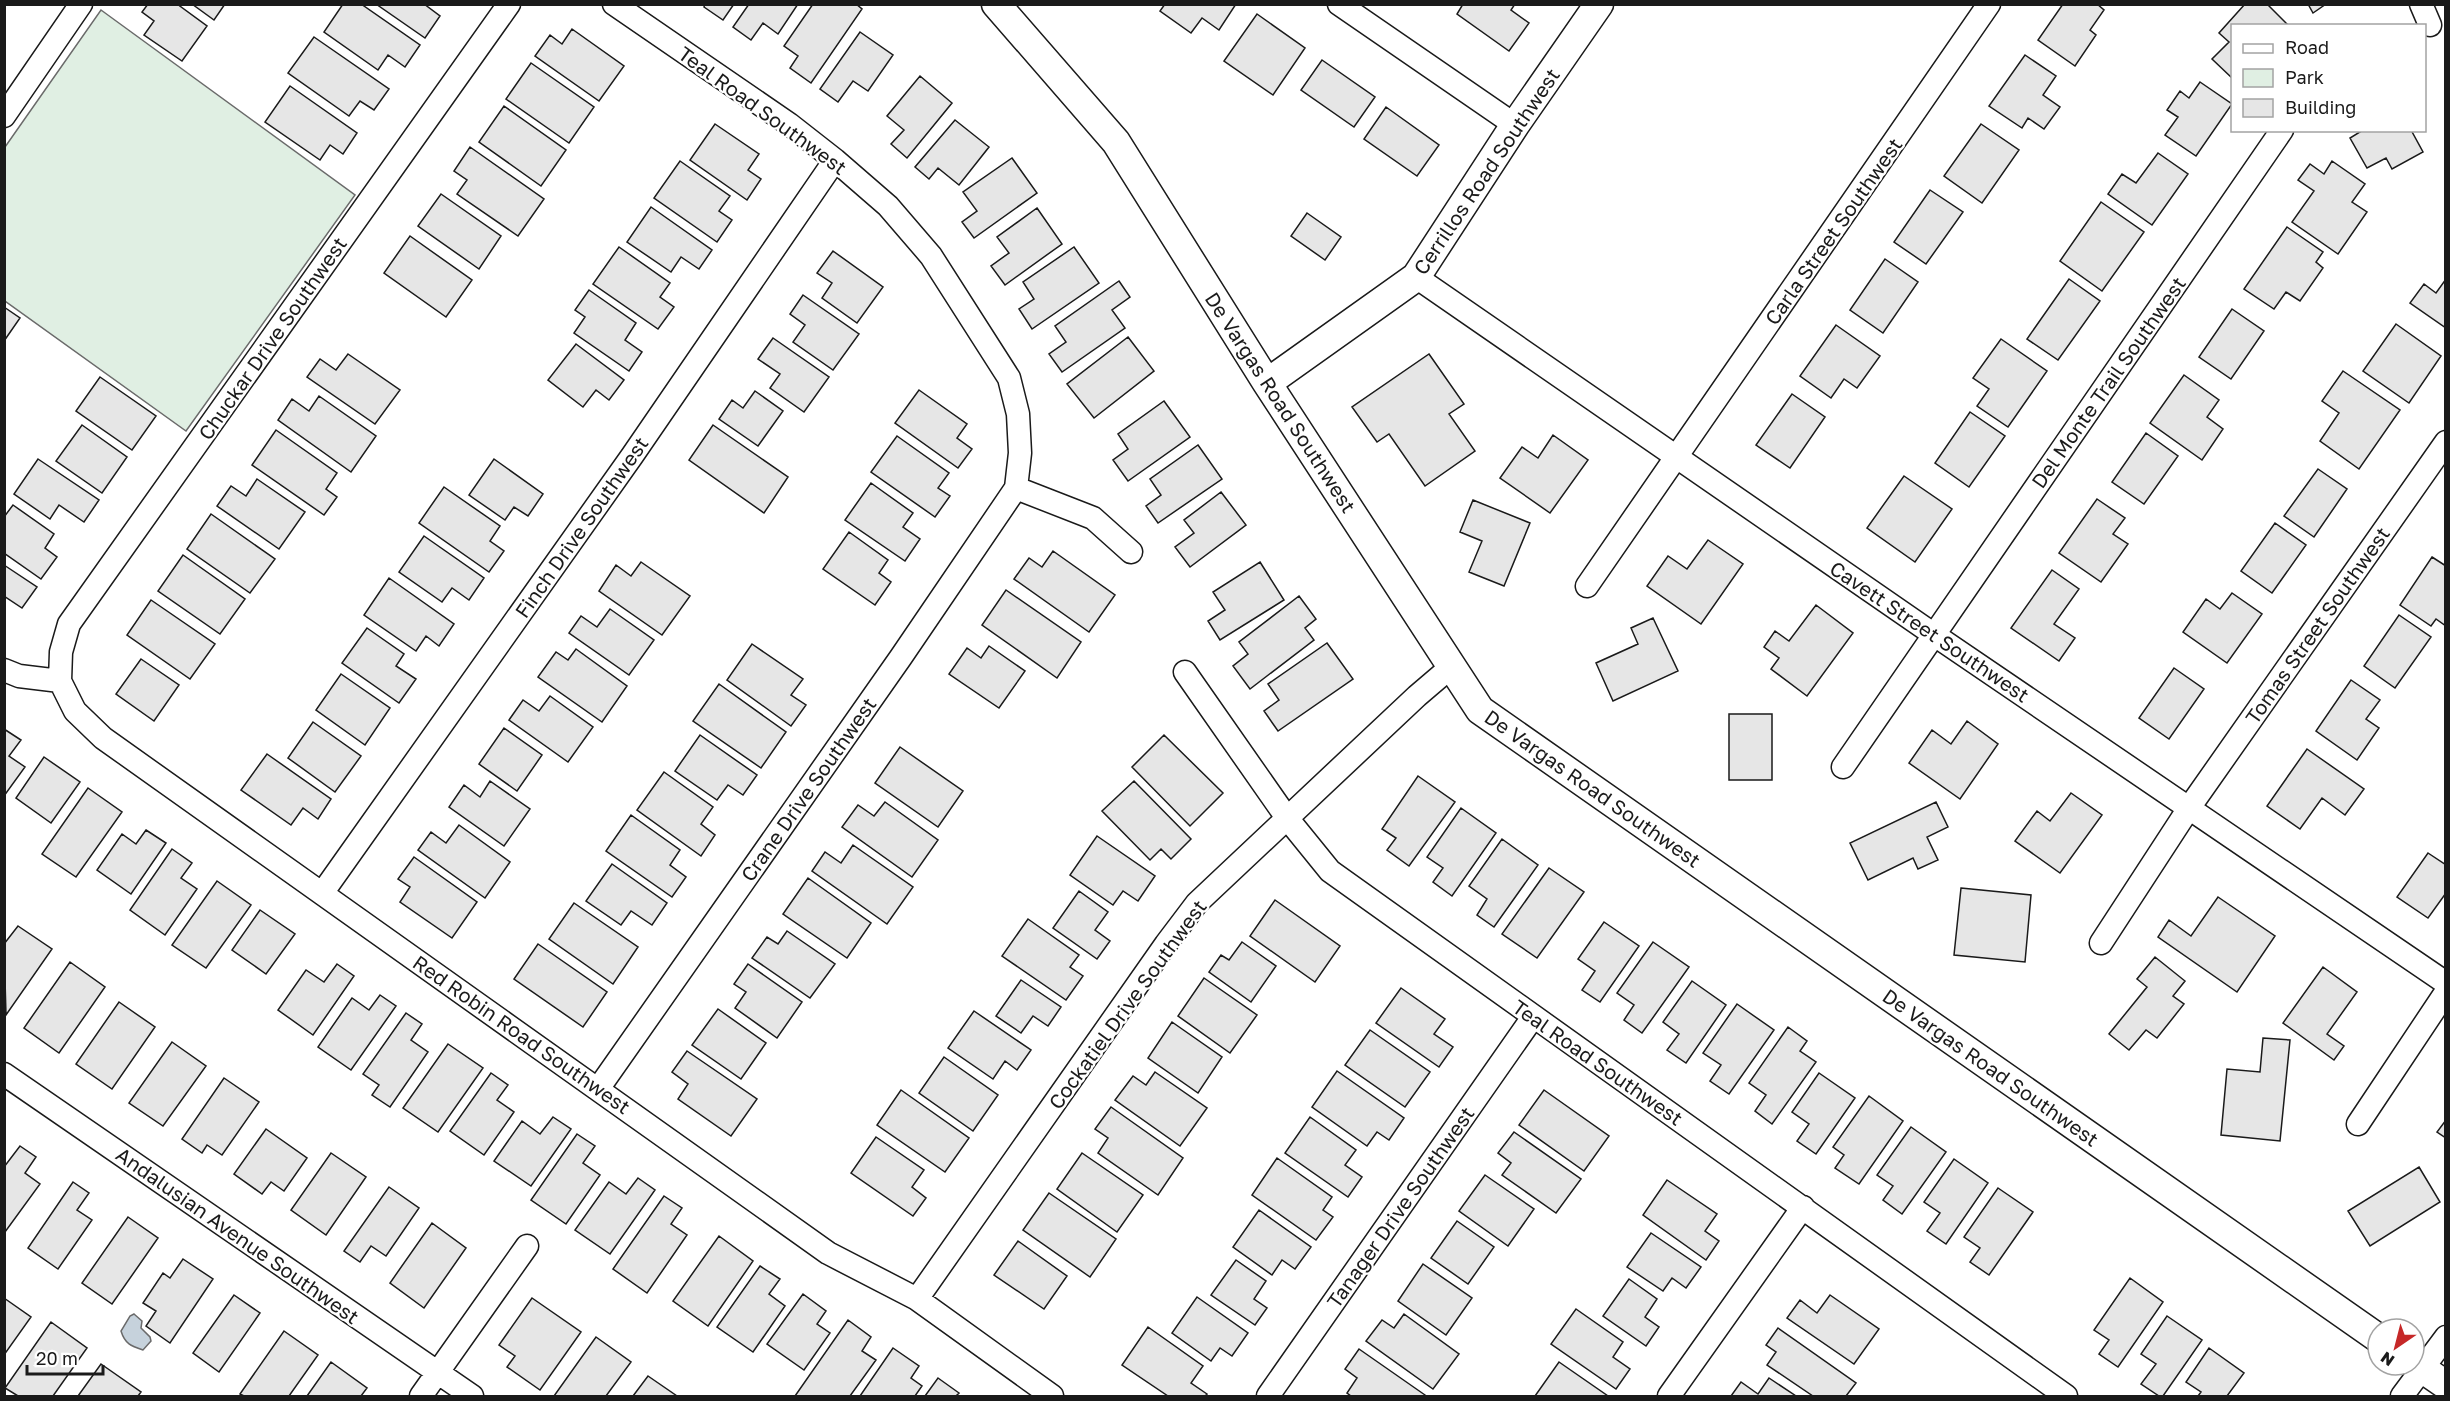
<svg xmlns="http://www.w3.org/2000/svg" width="2450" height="1401" viewBox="0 0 2450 1401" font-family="'Golos Text',sans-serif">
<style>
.green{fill:#e0efe3;stroke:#6a6a6a;stroke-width:1.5}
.water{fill:#c6d2dc;stroke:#6a6a6a;stroke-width:1.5}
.building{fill:#e6e6e6;stroke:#1a1a1a;stroke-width:1.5}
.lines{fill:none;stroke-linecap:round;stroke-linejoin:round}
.minor-casing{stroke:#1a1a1a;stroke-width:25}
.tertiary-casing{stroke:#1a1a1a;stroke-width:31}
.minor{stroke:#fff;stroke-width:22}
.tertiary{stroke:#fff;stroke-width:28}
.labels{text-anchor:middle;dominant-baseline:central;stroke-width:4.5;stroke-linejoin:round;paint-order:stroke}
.street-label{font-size:20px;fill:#1a1a1a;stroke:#fff}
</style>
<rect width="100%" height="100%" fill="#fff"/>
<path class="green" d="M101 10 355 195 186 431 5 301V147Z"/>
<path class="water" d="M134 1314 142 1321 141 1328 150 1337 151 1341 143 1350C131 1346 125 1344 121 1331L130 1316Z"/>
<path class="building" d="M148 4H177L207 26 182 61 144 35 154 21 142 12Z
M192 4H225L214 20Z
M343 4H361L420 45 405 67 388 55 378 70 324 32Z
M376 4H424L440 16 425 38Z
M705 4H734L723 20 704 7Z
M749 4H798L778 34 763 23 751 40 733 27Z
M813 4H856L862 9 811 83 790 68 798 56 784 46Z
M1165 4H1236L1219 30 1202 18 1191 33 1160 11Z
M1463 4H1515L1511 10 1529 23 1509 51 1457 14Z
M2063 4H2097L2104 10 2090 30 2096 35 2075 66 2038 40Z
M2245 4H2267L2289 26H2232V78L2212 59 2229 42 2219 33Z
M2308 4H2326L2313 13Z
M1257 14 1305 48 1273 95 1224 61Z
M572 29 624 66 599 101 535 56 550 35 562 44Z
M860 32 893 55 868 91 853 81 838 102 820 89Z
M314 37 389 89 374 110 360 101 349 116 288 73Z
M2025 55 2056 76 2043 95 2060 107 2044 129 2028 118 2022 128 1989 106Z
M1322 60 1375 97 1354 127 1301 90Z
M531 63 594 107 569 143 506 99Z
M920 76 952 103 907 158 891 144 904 130 887 116Z
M2200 82 2232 104 2196 156 2165 135 2178 117 2167 110 2180 91 2189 98Z
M290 86 357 133 343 154 330 145 320 160 265 122Z
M504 106 566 150 541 186 479 142Z
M1386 107 1439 145 1417 176 1364 139Z
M955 120 989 147 959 185 938 168 929 179 915 167Z
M715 124 759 154 748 170 761 179 747 200 690 160Z
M1981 124 2019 150 1982 203 1944 176Z
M2363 130H2411L2423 152 2392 169 2386 158 2367 168 2350 138Z
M470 147 544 199 518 236 457 194 467 180 454 171Z
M2158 153 2188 174 2152 225 2108 194 2122 174 2136 183Z
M1012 158 1037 193 974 238 962 222 977 211 963 192Z
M680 161 730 196 719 211 732 220 717 242 654 198Z
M2332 161 2365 184 2352 202 2367 212 2338 254 2292 222 2314 191 2298 180 2310 164 2324 174Z
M1930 190 1963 212 1926 264 1894 242Z
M441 194 501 236 479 269 418 226Z
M2101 202 2144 232 2102 291 2060 261Z
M651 207 712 250 699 269 681 257 671 272 627 242Z
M1037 208 1062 244 1005 285 991 266 1009 253 997 237Z
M1307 213 1341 237 1325 260 1291 236Z
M2287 227 2323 252 2316 262 2323 268 2300 301 2286 292 2274 309 2244 289Z
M410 236 472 280 446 317 384 273Z
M619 247 670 283 660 297 674 307 658 329 593 284Z
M1074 247 1099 283 1032 329 1019 309 1034 299 1023 282Z
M833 251 883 287 857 323 822 298 832 283 817 273Z
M1885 259 1918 282 1883 333 1850 310Z
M2069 279 2100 301 2058 360 2027 339Z
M2446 279V328L2410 303 2424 284 2436 293Z
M1119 281 1130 297 1112 310 1125 328 1062 372 1049 354 1066 342 1055 326Z
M589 290 636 323 625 340 642 352 629 371 574 333 585 317 575 310Z
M803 295 859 334 833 370 793 342 805 325 790 314Z
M4 307 20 318 4 341Z
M2232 309 2264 331 2231 379 2199 357Z
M2396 324 2441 356 2409 403 2363 371Z
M1836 325 1880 356 1857 388 1844 379 1831 398 1800 376Z
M1128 337 1154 371 1094 418 1067 384Z
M773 338 829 377 804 412 770 388 780 374 758 359Z
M2001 339 2047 371 2008 427 1977 406 1989 389 1973 378Z
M576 344 624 380 609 400 596 390 583 407 548 380Z
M348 354 400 390 375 424 307 377 320 359 336 370Z
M1429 354 1464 404 1449 414 1475 451 1425 486 1389 434 1377 442 1352 407Z
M2343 371 2400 410 2359 469 2320 441 2339 413 2322 401Z
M2184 375 2219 400 2207 417 2223 429 2202 460 2150 423Z
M100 377 156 416 132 450 76 411Z
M919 390 967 424 957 438 972 449 958 468 895 423Z
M755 391 783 411 758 446 719 419 732 400 743 408Z
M1792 394 1825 417 1790 468 1756 445Z
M319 396 376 436 351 472 278 420 292 399 309 411Z
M1164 401 1190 437 1128 481 1113 460 1128 449 1118 434Z
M1970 412 2005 436 1969 487 1935 463Z
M82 425 127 457 102 493 56 461Z
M713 425 788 477 764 513 689 460Z
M276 430 337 473 326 489 337 497 324 515 252 465Z
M2146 433 2178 456 2144 504 2112 482Z
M1553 435 1588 460 1550 513 1500 478 1522 447 1538 458Z
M897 436 949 473 938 488 950 496 935 517 871 472Z
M1198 445 1222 479 1158 523 1146 506 1161 495 1150 479Z
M38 459 99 500 84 522 59 505 50 519 14 494Z
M494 459 543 494 528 516 514 507 505 520 469 495Z
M2318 469 2347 489 2314 537 2284 516Z
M1904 476 1952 509 1915 562 1867 528Z
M257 479 305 512 279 549 217 506 231 486 246 496Z
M871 483 913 513 903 527 920 539 905 561 845 520Z
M444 487 500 526 490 541 504 551 489 572 419 523Z
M1221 492 1246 525 1190 567 1175 547 1194 533 1184 520Z
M2097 499 2125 518 2113 534 2128 544 2101 582 2059 553Z
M1473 500 1530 523 1504 586 1469 572 1482 541 1460 532Z
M13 505 54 534 45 548 57 557 41 579 4 553V517Z
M211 514 275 559 250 593 187 549Z
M2275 523 2306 545 2272 593 2241 571Z
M849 532 888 560 879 573 891 582 875 605 823 569Z
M424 536 484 578 469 600 452 588 442 602 399 572Z
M1708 540 1743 564 1701 624 1647 586 1668 556 1687 569Z
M1053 551 1115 595 1089 632 1014 579 1029 558 1042 567Z
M183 555 245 599 220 634 158 591Z
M2432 557 2446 566V626L2436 619 2431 626 2400 605Z
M641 562 690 596 662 635 599 591 616 565 631 576Z
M1260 562 1284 600 1220 640 1208 621 1225 610 1213 592Z
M4 565 37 587 22 608 4 596Z
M2052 570 2079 589 2054 624 2075 638 2059 661 2011 628Z
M389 578 454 624 439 646 426 636 416 651 364 615Z
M1006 590 1081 642 1057 678 982 625Z
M2232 593 2262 614 2227 663 2183 632 2206 599 2220 609Z
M1299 596 1316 619 1305 628 1314 640 1250 689 1233 666 1248 654 1239 642Z
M151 600 215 644 190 679 127 635Z
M1816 605 1853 633 1807 696 1771 669 1779 658 1764 647 1775 631 1789 641Z
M610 609 654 640 629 675 569 633 581 616 597 627Z
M2399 615 2431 637 2395 688 2364 666Z
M1653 618 1678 671 1613 701 1596 663 1638 644 1631 628Z
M367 628 404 654 396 666 416 679 399 703 342 663Z
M1327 643 1353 679 1278 731 1264 711 1279 700 1268 684Z
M752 644 803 679 791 695 806 705 791 726 727 680Z
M989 646 1025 671 999 708 949 674 967 648 981 658Z
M576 649 627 686 602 722 538 677 556 652 568 660Z
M141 659 179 685 154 721 116 694Z
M2174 668 2204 689 2169 739 2139 718Z
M341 674 390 708 365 745 316 710Z
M2351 680 2380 700 2366 719 2379 728 2357 760 2316 731Z
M719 684 786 732 761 768 693 721Z
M550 696 593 727 568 762 509 720 523 700 539 711Z
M1729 714H1772V780H1729Z
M1967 721 1998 744 1960 799 1909 763 1932 730 1951 744Z
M313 722 361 756 335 792 288 758Z
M504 728 542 755 517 791 479 764Z
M4 729 21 740 9 756 25 767 4 796Z
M700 735 757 775 743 795 728 785 717 800 675 771Z
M1164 735 1223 793 1190 826 1132 767Z
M900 747 963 791 938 827 875 783Z
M2307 749 2364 789 2345 815 2322 798 2300 829 2267 806Z
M267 754 331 799 318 819 303 808 291 825 241 790Z
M44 757 80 782 51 823 16 798Z
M664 772 713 807 701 824 715 835 701 856 637 810Z
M1418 776 1455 802 1409 866 1387 850 1396 838 1382 829Z
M490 781 530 809 504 846 449 807 464 785 480 797Z
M1134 781 1191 839 1171 859 1161 849 1150 860 1102 811Z
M88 788 122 812 76 877 42 854Z
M2071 793 2102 815 2060 873 2015 841 2037 811 2050 821Z
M885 802 938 840 912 877 842 827 858 805 874 816Z
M1936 802 1948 827 1927 837 1938 860 1918 869 1913 858 1868 880 1850 843Z
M1461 808 1496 833 1452 896 1433 882 1443 868 1427 857Z
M631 815 680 850 670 865 686 877 672 897 606 851Z
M459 825 510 862 485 898 418 850 431 832 446 843Z
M146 830 166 843 131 894 97 870 122 834 136 844Z
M1097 836 1155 876 1138 901 1123 891 1113 905 1070 875Z
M1502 839 1538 865 1494 927 1477 915 1487 899 1469 886Z
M853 845 913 887 887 924 812 871 825 852 841 863Z
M172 849 192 863 181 878 197 889 165 935 130 910Z
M2428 853 2446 865V893L2428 918 2397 897Z
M414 857 477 902 452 938 400 902 410 887 398 879Z
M612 864 667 903 652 925 631 911 621 925 586 901Z
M1549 868 1584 892 1537 958 1502 934Z
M808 878 871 923 847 958 783 914Z
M217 881 251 905 206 968 172 945Z
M1961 888 2031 895 2025 962 1954 955Z
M1079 891 1108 912 1095 930 1110 941 1097 959 1053 928Z
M2218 897 2275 936 2237 992 2158 937 2169 920 2191 936Z
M1275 900 1340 946 1315 982 1250 936Z
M574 903 638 947 613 984 549 939Z
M260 910 295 934 266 974 232 950Z
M1028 919 1079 955 1070 967 1083 976 1066 1000 1002 956Z
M1604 922 1639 946 1600 1002 1582 990 1595 971 1578 959Z
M18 926 52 949 6 1015 4 944Z
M787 931 835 964 810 998 752 958 767 937 778 944Z
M1242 942 1276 966 1251 1002 1209 972 1221 955 1229 960Z
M1653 942 1689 967 1642 1033 1624 1020 1634 1005 1617 993Z
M538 944 607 992 583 1027 514 979Z
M2155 957 2185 981 2173 996 2184 1004 2157 1038 2146 1030 2129 1050 2109 1034 2147 987 2137 979Z
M70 962 105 987 59 1053 24 1028Z
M337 964 354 976 313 1035 278 1010 306 970 324 982Z
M748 964 802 1002 777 1038 735 1008 746 992 734 984Z
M2323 967 2357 992 2327 1034 2344 1046 2334 1060 2283 1023Z
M1204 978 1257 1015 1230 1053 1178 1016Z
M1021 980 1061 1007 1048 1026 1033 1016 1021 1033 996 1016Z
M1692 981 1726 1005 1686 1063 1667 1050 1679 1034 1663 1022Z
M1401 988 1445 1019 1434 1034 1453 1047 1439 1067 1376 1023Z
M380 995 396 1006 351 1070 318 1047 352 998 369 1010Z
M119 1002 155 1027 112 1089 76 1064Z
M1737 1004 1774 1030 1729 1094 1710 1081 1721 1065 1703 1053Z
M718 1009 766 1043 741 1079 692 1045Z
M974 1011 1031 1050 1017 1070 1005 1061 993 1079 948 1048Z
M406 1013 422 1024 411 1040 428 1052 390 1107 372 1095 379 1085 363 1074Z
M1172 1022 1222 1057 1198 1093 1148 1058Z
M1788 1027 1807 1041 1800 1051 1816 1062 1772 1124 1755 1111 1766 1095 1749 1083Z
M1370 1030 1430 1072 1405 1107 1345 1065Z
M2263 1038 2290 1040 2280 1141 2221 1135 2227 1069 2260 1072Z
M172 1042 206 1066 163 1126 129 1103Z
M448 1044 483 1068 438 1132 403 1108Z
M687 1051 757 1099 731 1136 678 1099 688 1084 672 1072Z
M944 1057 998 1095 973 1131 919 1093Z
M1337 1071 1404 1118 1389 1140 1377 1132 1367 1146 1312 1107Z
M1155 1072 1207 1108 1180 1146 1115 1100 1133 1076 1146 1085Z
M491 1073 508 1085 497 1100 514 1112 484 1155 450 1131Z
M1819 1073 1855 1098 1816 1154 1797 1141 1809 1124 1792 1112Z
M224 1078 259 1102 222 1155 207 1145 202 1153 182 1139Z
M901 1090 969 1138 945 1172 877 1125Z
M1544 1090 1609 1136 1584 1171 1519 1125Z
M1869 1096 1903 1121 1859 1184 1835 1168 1844 1155 1833 1147Z
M1111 1107 1183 1158 1158 1195 1098 1153 1108 1138 1095 1129Z
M553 1117 571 1129 531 1186 494 1161 522 1121 540 1134Z
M1310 1117 1356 1150 1345 1165 1362 1177 1348 1197 1285 1153Z
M2446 1120V1138L2437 1132Z
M1911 1127 1946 1152 1902 1214 1883 1200 1893 1186 1877 1175Z
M266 1129 307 1158 284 1191 271 1182 262 1194 234 1174Z
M1514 1132 1581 1179 1556 1213 1502 1175 1511 1163 1498 1153Z
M577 1134 595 1146 583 1163 600 1175 566 1224 531 1200Z
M876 1137 924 1170 912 1187 926 1198 913 1216 851 1173Z
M20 1146 36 1157 25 1173 40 1184 5 1232 4 1167Z
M331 1153 366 1177 326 1235 291 1210Z
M1082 1153 1143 1195 1117 1232 1057 1189Z
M1277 1158 1332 1197 1323 1210 1333 1217 1316 1240 1252 1195Z
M1954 1159 1988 1183 1946 1244 1927 1231 1940 1213 1924 1202Z
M2419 1167 2440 1202 2370 1246 2348 1211Z
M1485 1175 1534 1209 1508 1246 1459 1211Z
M638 1178 655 1190 610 1254 575 1230 609 1182 626 1194Z
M1667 1180 1717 1214 1705 1231 1719 1241 1706 1260 1643 1215Z
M73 1182 89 1193 77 1210 92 1220 58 1269 28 1248Z
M389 1187 419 1208 386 1256 371 1246 360 1262 344 1251Z
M1998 1188 2033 1212 1989 1275 1970 1262 1980 1248 1964 1237Z
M1049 1193 1116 1239 1090 1277 1023 1230Z
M664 1196 682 1208 671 1224 687 1235 647 1293 613 1269Z
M1259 1210 1311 1247 1295 1269 1282 1260 1272 1275 1233 1247Z
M128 1217 158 1238 112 1304 82 1283Z
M1457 1221 1494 1247 1468 1284 1431 1258Z
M432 1223 466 1248 424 1308 390 1283Z
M1651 1233 1701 1267 1686 1288 1672 1278 1663 1291 1627 1267Z
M719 1236 753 1261 708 1326 673 1301Z
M1018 1241 1067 1276 1044 1309 994 1275Z
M183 1259 213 1279 170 1343 146 1326 156 1311 143 1303 163 1273 170 1278Z
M1236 1260 1266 1281 1254 1299 1267 1308 1255 1325 1211 1295Z
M1423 1264 1472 1298 1446 1335 1398 1301Z
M760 1266 780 1279 769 1294 785 1306 753 1352 717 1327Z
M2130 1278 2163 1302 2118 1367 2099 1354 2109 1340 2094 1330Z
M1629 1279 1657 1299 1645 1317 1659 1327 1646 1346 1603 1316Z
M803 1294 826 1311 817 1324 830 1333 804 1370 767 1344Z
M234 1295 260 1313 219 1372 193 1353Z
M1830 1295 1879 1329 1854 1364 1787 1318 1800 1300 1817 1313Z
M1197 1297 1248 1333 1232 1356 1220 1348 1211 1361 1172 1333Z
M4 1298 31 1317 4 1355Z
M532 1298 581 1332 540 1390 507 1367 515 1356 499 1345Z
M1576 1309 1623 1342 1613 1357 1630 1369 1616 1389 1551 1344Z
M1404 1314 1459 1354 1433 1389 1366 1341 1382 1320 1394 1328Z
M2167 1316 2202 1340 2163 1396H2159L2141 1384 2156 1364 2141 1354Z
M848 1320 871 1337 862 1351 876 1360 850 1396H795Z
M51 1322 87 1348 53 1396H18L5 1388Z
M1148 1327 1203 1366 1191 1383 1207 1394 1205 1396H1168L1122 1365Z
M1778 1328 1856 1383 1846 1396H1813L1767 1365 1776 1352 1766 1345Z
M284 1331 318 1355 289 1396H244L240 1394Z
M596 1337 631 1362 606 1396H554Z
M893 1348 919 1366 911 1378 922 1386 915 1396H860Z
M2209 1348 2244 1373 2227 1396H2198L2201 1392 2186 1382Z
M1359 1349 1425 1395 1424 1396H1351L1347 1393 1357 1378 1345 1369Z
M331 1362 367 1388 361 1396H307Z
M1559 1362 1608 1396H1535Z
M101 1364 141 1392 138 1396H78Z
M648 1376 677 1396H633Z
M938 1378 959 1393 956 1396H925Z
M1769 1378 1796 1396H1731L1741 1382 1758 1394Z"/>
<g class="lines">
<defs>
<path id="minor" d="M1339 4 1515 125
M2421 4 2430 25
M4 116 81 4
M1416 277 1933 634 2446 983
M1016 488 1093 518 1131 552
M1587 586 1989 4
M4 670 19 676 60 681 75 711 103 738 828 1253 917 1299 1052 1396
M1185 672 1287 818 1330 871 2066 1396
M60 681 61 652 69 624 509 4
M1843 767 2282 130
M323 892 632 456 835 160
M2101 943 2189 808 2446 442
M4 1074 472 1396
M598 1089 901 657 1016 488 1020 453 1018 414 1009 378 931 256 888 206 835 160 789 124 614 4
M2358 1124 2446 992
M917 1299 1166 944 1197 903 1417 696 1451 667
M421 1396 527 1246
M1268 1396 1533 1017
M1669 1396 1803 1207
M2402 1396 2446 1337"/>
<path id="tertiary" d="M996 4 1116 142 1267 383 1480 710 2378 1338
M1267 383 1416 277 1515 125 1599 4
M2414 1363 2446 1385"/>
</defs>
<use href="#minor" class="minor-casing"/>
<use href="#tertiary" class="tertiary-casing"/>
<use href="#minor" class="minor"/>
<use href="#tertiary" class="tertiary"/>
</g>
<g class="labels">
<g class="street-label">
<text transform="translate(763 110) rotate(36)">Teal Road Southwest</text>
<text transform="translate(1486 171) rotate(-56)">Cerrillos Road Southwest</text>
<text transform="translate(1833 231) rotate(-55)">Carla Street Southwest</text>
<text transform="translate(272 338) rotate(-55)">Chuckar Drive Southwest</text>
<text transform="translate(2108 382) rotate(-55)">Del Monte Trail Southwest</text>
<text transform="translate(1281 402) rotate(57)">De Vargas Road Southwest</text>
<text transform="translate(581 527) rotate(-55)">Finch Drive Southwest</text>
<text transform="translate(2317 625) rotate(-55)">Tomas Street Southwest</text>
<text transform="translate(1930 631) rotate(34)">Cavett Street Southwest</text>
<text transform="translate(1593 788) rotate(35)">De Vargas Road Southwest</text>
<text transform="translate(808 789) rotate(-55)">Crane Drive Southwest</text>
<text transform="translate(1127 1004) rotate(-54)">Cockatiel Drive Southwest</text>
<text transform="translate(522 1034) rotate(35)">Red Robin Road Southwest</text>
<text transform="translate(1598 1062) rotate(35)">Teal Road Southwest</text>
<text transform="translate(1991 1067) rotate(35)">De Vargas Road Southwest</text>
<text transform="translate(1400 1207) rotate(-55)">Tanager Drive Southwest</text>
<text transform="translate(238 1235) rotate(35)">Andalusian Avenue Southwest</text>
</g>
</g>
<rect width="2450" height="1401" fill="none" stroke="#1a1a1a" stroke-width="12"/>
<rect x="2231" y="24" width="195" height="108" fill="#ffffff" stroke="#a3a3a3" stroke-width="1.5"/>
<rect x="2243" y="44" width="30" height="9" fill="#ffffff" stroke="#a3a3a3" stroke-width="1.5"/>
<text x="2285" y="54" font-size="18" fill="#1a1a1a">Road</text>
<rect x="2243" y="69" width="30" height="18" fill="#e0efe3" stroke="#a3a3a3" stroke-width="1.5"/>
<text x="2285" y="84" font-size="18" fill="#1a1a1a">Park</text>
<rect x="2243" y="99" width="30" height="18" fill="#e6e6e6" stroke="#a3a3a3" stroke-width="1.5"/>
<text x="2285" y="114" font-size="18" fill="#1a1a1a">Building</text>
<g transform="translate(2396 1347) rotate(215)"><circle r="28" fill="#ffffff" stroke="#a3a3a3" stroke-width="1.5"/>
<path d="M0-4.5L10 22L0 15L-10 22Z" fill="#c62828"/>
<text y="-9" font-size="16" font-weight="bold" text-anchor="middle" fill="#1a1a1a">N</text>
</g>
<path d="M27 1365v9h76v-9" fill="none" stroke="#1a1a1a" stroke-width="3"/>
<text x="36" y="1365" font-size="18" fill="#1a1a1a" stroke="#ffffff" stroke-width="4.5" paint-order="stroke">20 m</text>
</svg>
